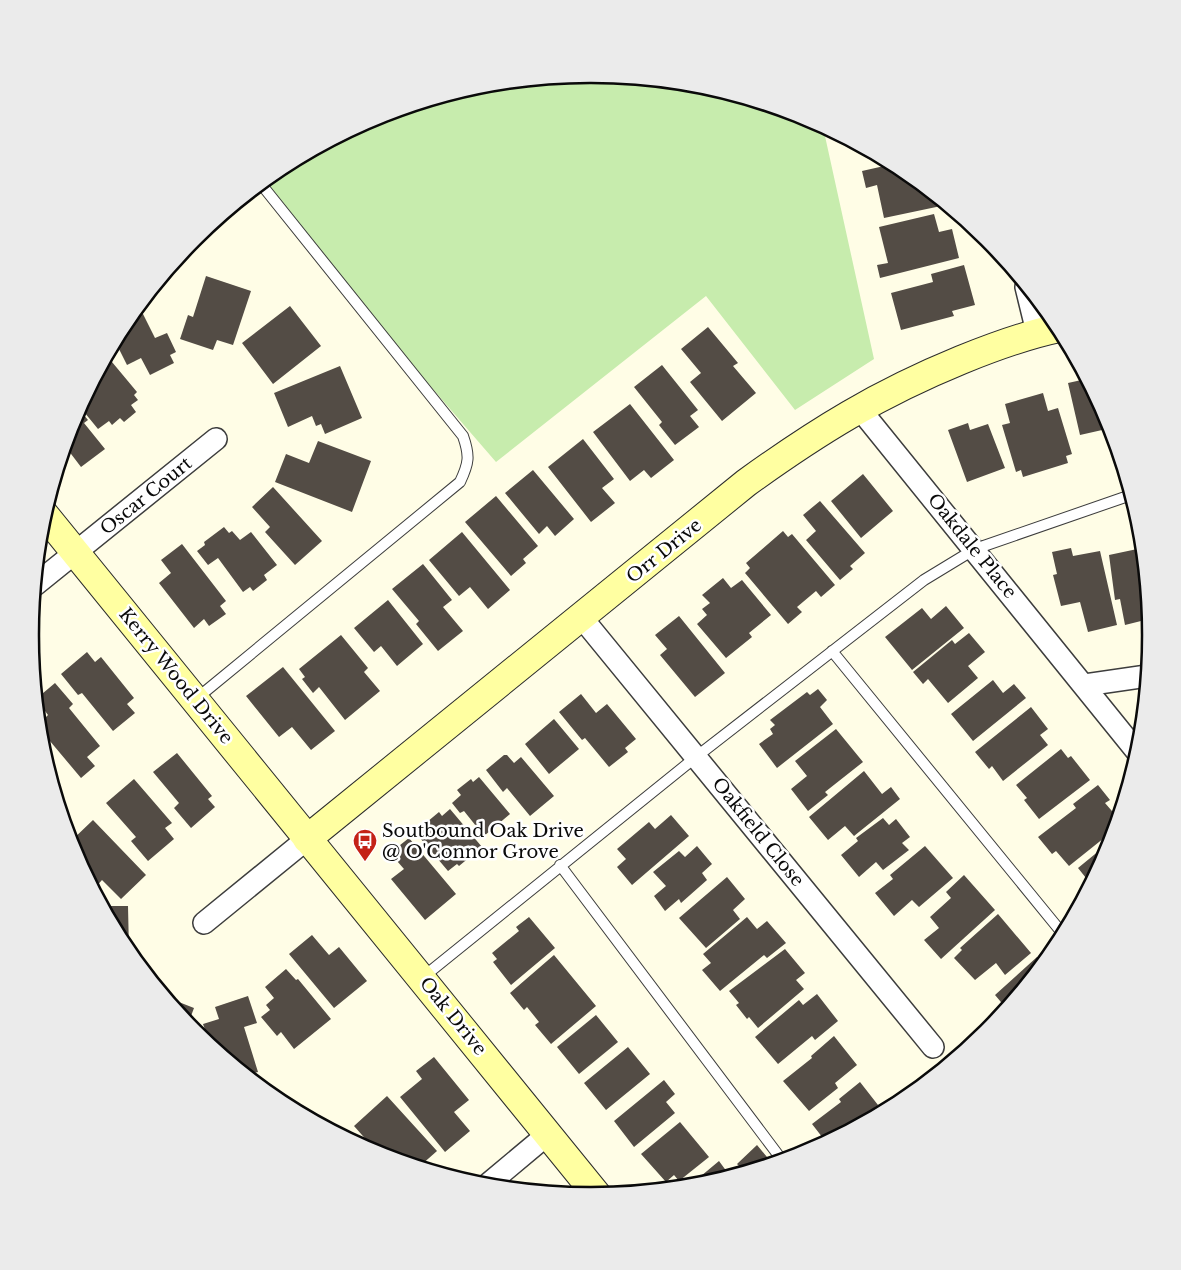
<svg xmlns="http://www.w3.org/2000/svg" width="1181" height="1270" viewBox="0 0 1181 1270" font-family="'Libre Baskerville',serif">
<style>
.green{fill:#c7ecad}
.building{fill:#534c45}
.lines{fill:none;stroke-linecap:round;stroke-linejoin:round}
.lane-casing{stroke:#3d3d3d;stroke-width:12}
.street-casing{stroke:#3d3d3d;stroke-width:24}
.secondary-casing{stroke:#2c2c2c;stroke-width:30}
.lane{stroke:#fff;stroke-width:10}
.street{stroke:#fff;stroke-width:21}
.secondary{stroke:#ffffa1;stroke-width:28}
.labels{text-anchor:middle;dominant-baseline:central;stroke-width:5;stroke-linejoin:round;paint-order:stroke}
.street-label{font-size:18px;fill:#0a0a0a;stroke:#fff}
.poi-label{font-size:18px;fill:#0a0a0a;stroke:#fff;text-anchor:start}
.rim{fill:none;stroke:#0a0a0a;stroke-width:2.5}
</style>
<rect width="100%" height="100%" fill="#fffde6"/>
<path class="green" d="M591 75 700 85 805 117 823 127 874 359 795 410 706 296 496 462 315 253 262 183 279 169 376 117 481 85Z"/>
<path class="building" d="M893 164 940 200 941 206 884 218 877 185 866 188 862 171Z
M934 214 939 232 952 229 959 258 880 278 877 265 888 263 879 227Z
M964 265 975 305 952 311 954 316 901 330 891 293 933 282 931 274Z
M206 276 251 291 233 345 217 340 213 350 180 339 188 315 193 317Z
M290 306 321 346 273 384 242 343Z
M141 310 155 338 167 333 176 352 170 355 174 363 150 375 141 358 127 365 115 341 125 323 133 313Z
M708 327 738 363 733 366 756 393 722 421 690 382 701 373 681 349Z
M107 356 137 392 134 395 138 400 131 405 136 412 124 422 120 418 112 425 109 421 98 429 80 407Z
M662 365 698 410 690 416 699 427 675 445 659 425 662 422 634 387Z
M340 366 362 418 325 434 321 424 316 426 312 416 288 427 274 393Z
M1086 379 1111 428 1080 435 1068 383Z
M1043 393 1048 411 1058 408 1072 454 1066 456 1068 463 1023 477 1021 470 1016 472 1002 425 1010 423 1005 404Z
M630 404 674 460 651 478 644 470 630 481 593 432Z
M79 409 88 420 84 423 105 449 81 467 65 446Z
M968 423 970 430 988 424 1005 468 967 482 948 430Z
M583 439 614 479 602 488 615 503 591 522 548 467Z
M318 441 371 461 352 512 275 482 286 454 309 463Z
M533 470 574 519 555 536 547 526 539 534 505 493Z
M863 474 893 511 861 538 831 501Z
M273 487 322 541 295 565 265 532 270 527 252 507Z
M496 496 538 546 523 559 526 563 511 576 465 522Z
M820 501 865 553 850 566 853 569 840 580 806 540 816 531 803 515Z
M224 527 229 533 232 531 240 540 251 532 277 565 264 575 267 580 253 591 250 587 243 592 218 558 208 565 197 551 205 545 204 542Z
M783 531 788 537 792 534 835 585 821 597 816 591 797 607 802 612 788 624 745 573 750 568 746 563Z
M462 532 510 590 488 609 470 587 459 596 429 560Z
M182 544 226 601 220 606 226 614 209 626 204 619 194 628 159 583 171 573 161 560Z
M1071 548 1073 556 1100 551 1117 625 1088 632 1080 602 1061 606 1053 575 1057 574 1052 552Z
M1142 548 1149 619 1125 625 1120 599 1115 600 1109 555Z
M423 564 452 600 443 607 463 631 438 651 416 624 419 621 392 589Z
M723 578 731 588 742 580 771 615 749 633 752 637 726 658 697 624 707 615 702 609 710 603 702 595Z
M388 600 423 644 397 666 381 646 374 652 354 628Z
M946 606 964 628 912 670 885 637 922 608 931 619Z
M679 616 725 673 695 697 660 655 667 649 655 635Z
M969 633 985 652 968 666 978 678 948 703 928 679 923 684 913 672 952 640 955 644Z
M341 635 368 668 364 672 380 691 345 720 319 687 313 693 302 679 305 677 299 669Z
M87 652 95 662 101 657 134 698 127 704 135 713 113 731 82 693 78 695 61 674Z
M283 667 335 731 311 750 292 727 279 737 246 696Z
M993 680 1003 693 1014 684 1026 698 973 741 951 714Z
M55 683 73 704 69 708 100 746 87 757 95 766 81 778 39 728V724L48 715 36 699Z
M818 689 827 700 820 707 833 724 777 768 759 744 773 734 770 729 775 725 770 720 807 692 810 695Z
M581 694 596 713 607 704 636 739 625 748 628 752 609 767 585 738 582 740 559 712Z
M1031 707 1048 729 1040 735 1048 745 1003 781 992 766 989 769 975 752Z
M554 719 579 749 549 774 525 744Z
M836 729 863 762 825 792 828 795 808 811 791 789 807 776 795 761Z
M1061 749 1068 758 1071 756 1090 780 1039 819 1024 800 1027 798 1016 785Z
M177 753 212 796 208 799 215 807 191 828 174 808 179 803 153 772Z
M504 755H507L514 763 521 757 554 796 530 816 507 788 503 792 486 770Z
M864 771 882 794 891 787 900 799 854 836 845 826 828 840 809 817Z
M479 777 510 814 484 836 464 811 460 813 452 803 461 795 457 790 471 779 473 782Z
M134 779 172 823 165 828 174 839 148 861 131 841 136 837 106 803Z
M1098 785 1110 800 1105 803 1118 818 1114 830 1069 866 1056 851 1052 854 1038 837 1076 808 1073 804Z
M450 809 482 847 459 866 457 864 448 871 415 832 439 812 442 816Z
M671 815 689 836 632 885 617 867 626 859 617 849 649 822 655 829Z
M883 818 889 825 896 819 910 837 902 843 909 850 883 870 876 862 859 877 841 855 858 841 856 838Z
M93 820 146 875 121 899 102 880 94 889 73 849 70 842Z
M409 838 456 894 425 920 391 879 404 869 390 853Z
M1111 841 1108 850 1090 883 1078 868Z
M697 846 712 864 702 873 707 880 681 903 679 899 665 911 654 896 666 886 653 872 679 851 685 857Z
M925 846 953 878 919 907 912 900 894 916 875 893 893 879 890 875Z
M964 875 995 910 941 959 924 940 939 928 930 917 951 898 946 892Z
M727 877 745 899 733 910 740 919 706 948 679 918Z
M103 906H128L129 951 124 946Z
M998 914 1031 953 1005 975 996 963 975 980 954 958 962 950 960 948Z
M529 917 555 948 511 985 493 962 497 959 492 953 519 931 516 927Z
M747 917 757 929 767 921 786 943 767 958 764 955 720 991 702 970 711 963 703 954Z
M312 935 329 955 339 947 367 981 334 1008 289 954Z
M785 949 805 973 796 980 804 989 758 1028 749 1017 747 1019 736 1005 739 1003 729 991Z
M554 955 596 1006 551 1044 535 1025 539 1022 527 1007 524 1010 510 993Z
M1037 957 1043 963 1006 1008 995 995Z
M286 969 296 980 298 979 331 1019 294 1049 281 1032 277 1036 261 1017 270 1010 266 1005 274 998 265 987Z
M817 994 838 1021 815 1040 812 1036 778 1064 755 1037 799 1000 803 1005Z
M248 996 257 1023 244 1027 258 1072 247 1075 210 1044 203 1024 219 1019 215 1007Z
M166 997 194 1008 188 1024 172 1004Z
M596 1015 618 1042 579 1074 557 1047Z
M834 1036 857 1065 835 1083 838 1088 809 1111 783 1081 812 1058 811 1056Z
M628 1047 650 1074 606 1110 584 1083Z
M434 1057 469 1100 454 1112 470 1131 445 1152 400 1097 422 1079 416 1071Z
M664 1080 675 1094 666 1102 675 1113 634 1147 614 1121Z
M860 1082 878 1105 866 1114 870 1118 826 1142 812 1124 841 1102 839 1099Z
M387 1096 437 1151 420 1166 406 1162 397 1152 391 1157 378 1153 354 1126Z
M680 1122 709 1157 679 1181 674 1175 666 1182 641 1154Z
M757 1145 772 1163 744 1171 737 1164Z
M719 1161 730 1176 689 1186Z"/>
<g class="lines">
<defs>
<path id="lane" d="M832 651 1063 934
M196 699 460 482C469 463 470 456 463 436L261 184
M560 865 782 1160
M422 978 696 757 924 580 975 549 1131 495"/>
<path id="street" d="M1026 287 1037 332
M859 408 1138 753
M35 585 216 439
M582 618 933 1047
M1085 685 1147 676
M204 923 307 839
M487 1185 548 1134"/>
<path id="secondary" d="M44 514 597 1195
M307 839 746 483C818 431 878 394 961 360 993 347 1025 335 1059 328"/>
</defs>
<use href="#lane" class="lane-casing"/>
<use href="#street" class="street-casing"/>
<use href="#secondary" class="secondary-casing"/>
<use href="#lane" class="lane"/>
<use href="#street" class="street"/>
<use href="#secondary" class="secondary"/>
</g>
<defs>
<symbol id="bus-pin" viewBox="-11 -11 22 30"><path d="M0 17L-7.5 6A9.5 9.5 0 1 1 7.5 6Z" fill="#c42217" stroke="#fff"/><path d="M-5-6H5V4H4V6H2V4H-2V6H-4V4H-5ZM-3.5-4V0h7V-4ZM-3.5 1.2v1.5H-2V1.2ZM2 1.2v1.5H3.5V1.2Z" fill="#fff"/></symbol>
</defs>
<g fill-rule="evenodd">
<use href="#bus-pin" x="351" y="827" width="28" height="38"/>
</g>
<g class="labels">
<g class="street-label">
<text transform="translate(146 496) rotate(-39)">Oscar Court</text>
<text transform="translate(972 546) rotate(51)">Oakdale Place</text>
<text transform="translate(664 551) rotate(-39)">Orr Drive</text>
<text transform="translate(176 676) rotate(51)">Kerry Wood Drive</text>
<text transform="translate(758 832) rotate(51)">Oakfield Close</text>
<text transform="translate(453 1016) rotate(51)">Oak Drive</text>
</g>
<g class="poi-label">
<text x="382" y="831">Soutbound Oak Drive<tspan x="382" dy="21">@ O'Connor Grove</tspan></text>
</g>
</g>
<path d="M0 0H1181V1270H0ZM590 83H591A551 551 0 0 1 1142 634V636A551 551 0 0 1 591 1187H590A551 551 0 0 1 39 636V634A551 551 0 0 1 590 83Z" fill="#ebebeb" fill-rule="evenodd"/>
<path class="rim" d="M590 83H591A551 551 0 0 1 1142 634V636A551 551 0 0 1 591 1187H590A551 551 0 0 1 39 636V634A551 551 0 0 1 590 83Z"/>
</svg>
